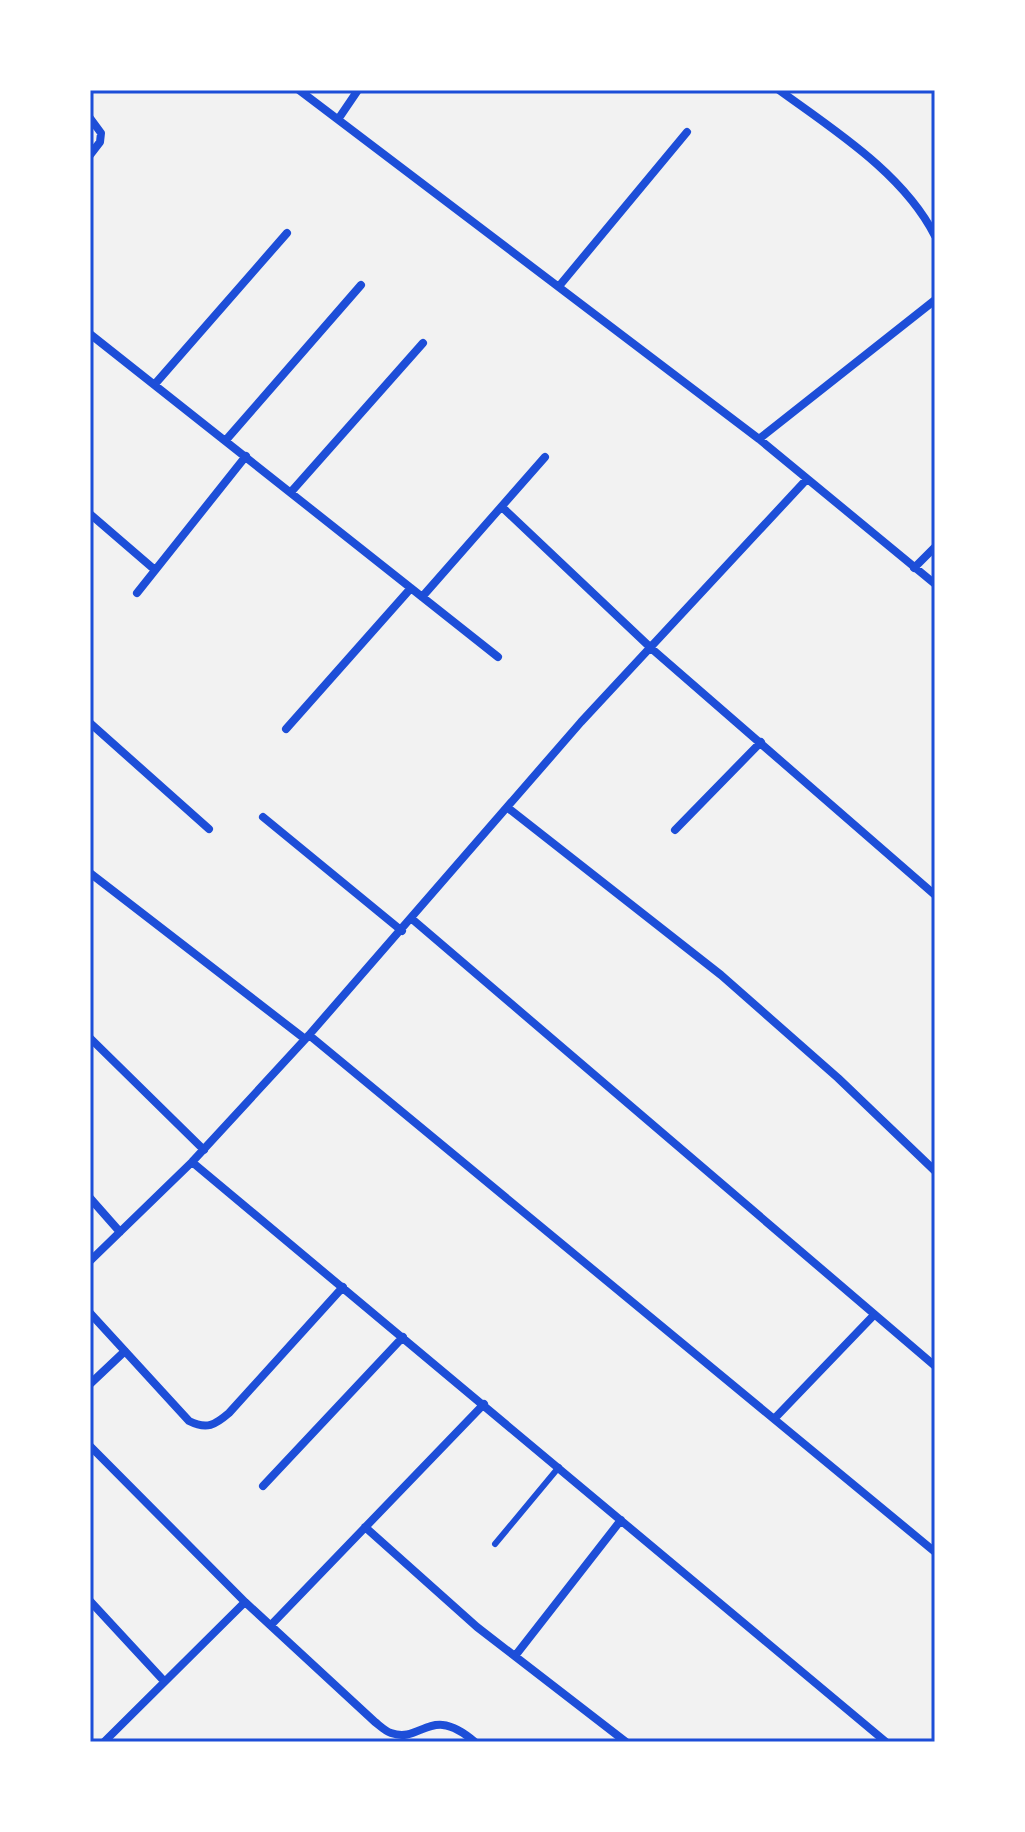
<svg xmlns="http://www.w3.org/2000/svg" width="1025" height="1832" viewBox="0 0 1025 1832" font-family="'PT Sans Narrow',sans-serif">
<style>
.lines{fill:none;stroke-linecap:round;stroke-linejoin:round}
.service{stroke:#1d4ed8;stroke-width:6}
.minor{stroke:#1d4ed8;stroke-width:8}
.neatline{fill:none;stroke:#1d4ed8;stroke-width:3}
</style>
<rect width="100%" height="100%" fill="#f2f2f2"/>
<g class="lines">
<path class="service" d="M495 1544 559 1467"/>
<path class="minor" d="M299 90 759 439 935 584
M779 90C834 130 904 174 935 236
M90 118 101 133 100 142 90 155
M339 118 358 90
M560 285 687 132
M90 334 498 657
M155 384 287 233
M759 439 935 300
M226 440 361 285
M291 492 423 343
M503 508 652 649 935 895
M90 514 155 570
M914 568 935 547
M137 593 246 456
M422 597 545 457
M90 723 209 829
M286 729 411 588
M508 808 721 975 838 1078 935 1171
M263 817 402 931
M675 830 761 742
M90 873 305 1039
M412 919 935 1366
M309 1035 935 1552
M90 1038 204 1150
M192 1162 886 1742
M90 1198 120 1232
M90 1261 192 1162 309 1035 581 722 807 479
M90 1313 189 1421C207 1430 215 1425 229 1413L343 1287
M90 1384 125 1351
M775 1418 873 1316
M90 1446 245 1602 375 1722C379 1725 385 1731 391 1733 422 1744 430 1703 475 1742
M263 1486 403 1337
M365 1527 477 1627 626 1742
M90 1601 164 1681
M271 1625 484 1404
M515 1656 621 1520
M104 1742 245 1602"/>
</g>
<rect width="1025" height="1832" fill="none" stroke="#ffffff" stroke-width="184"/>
<rect x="92" y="92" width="841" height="1648" class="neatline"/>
</svg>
